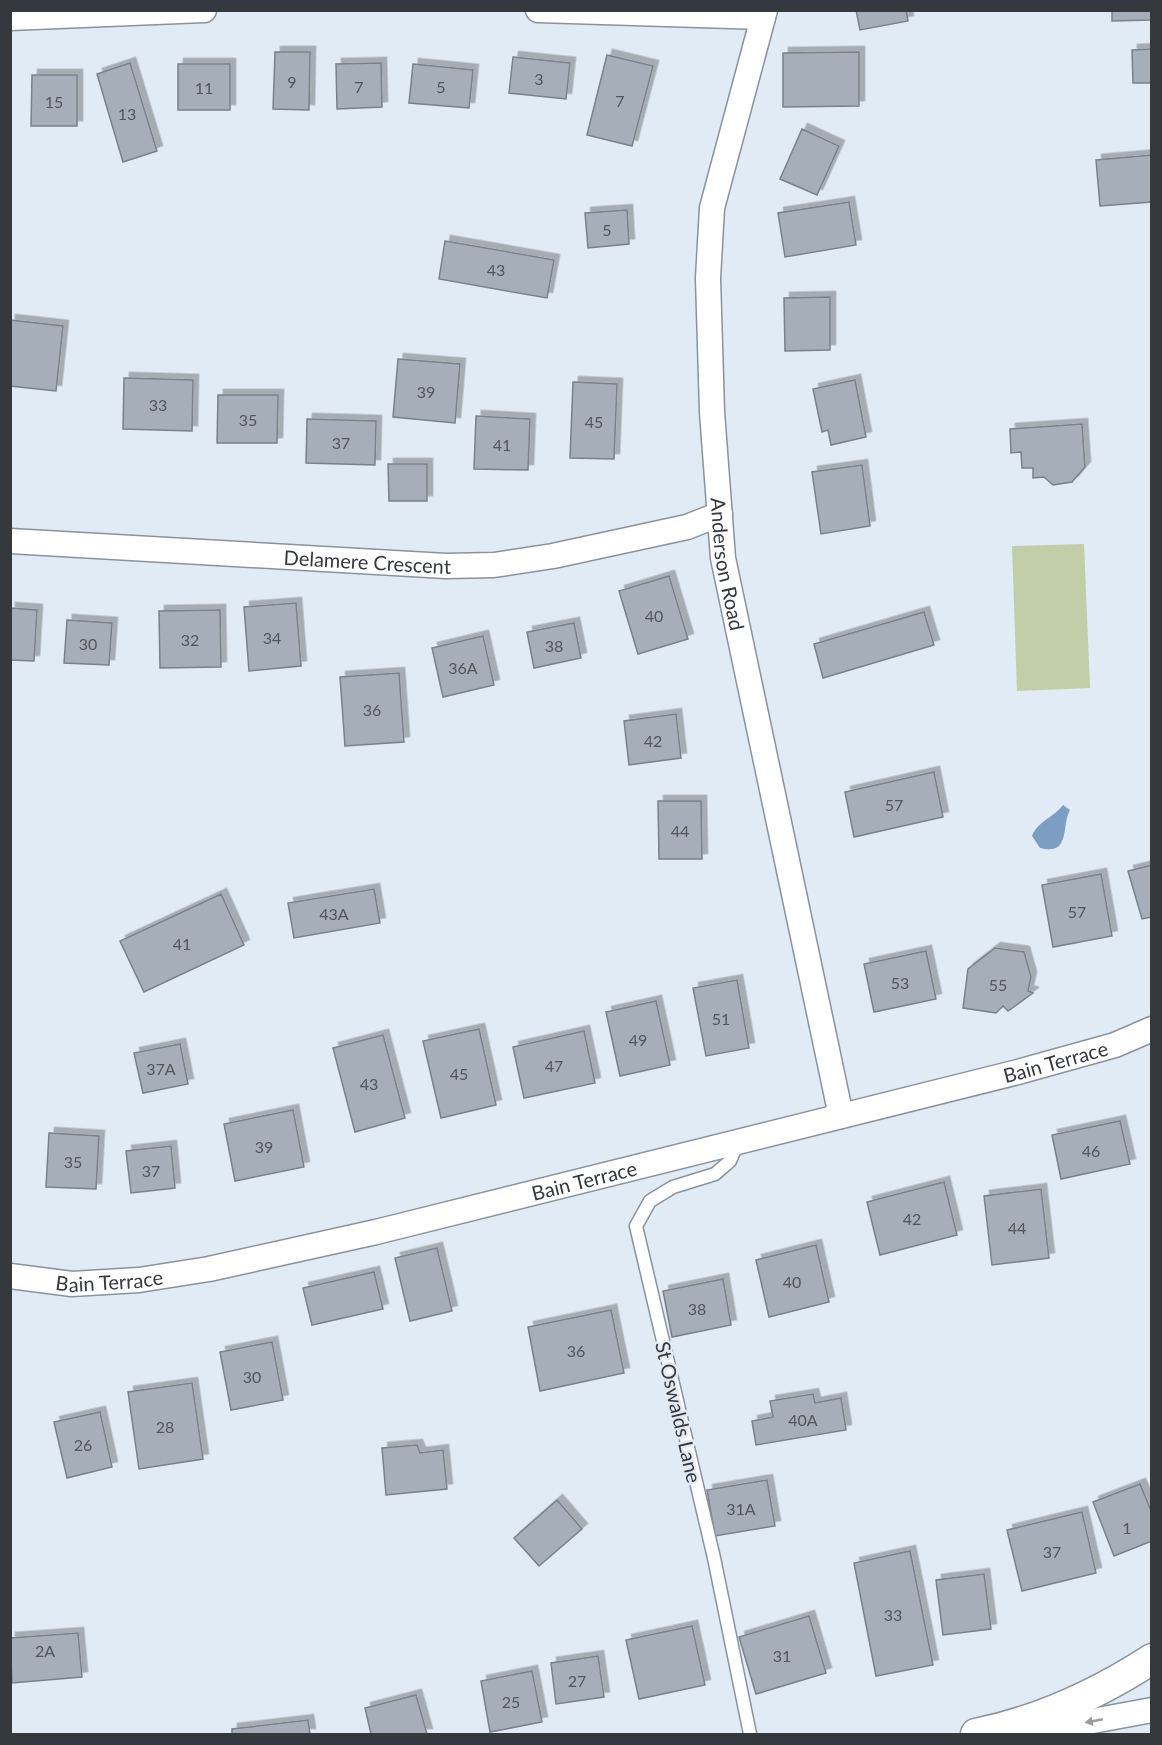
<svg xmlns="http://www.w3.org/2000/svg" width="1162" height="1745" viewBox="0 0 1162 1745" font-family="Lato,sans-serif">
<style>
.green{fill:#c2cea7}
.water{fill:#7c9ec3}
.building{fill:#a6afb9;stroke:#79818b;stroke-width:1.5;filter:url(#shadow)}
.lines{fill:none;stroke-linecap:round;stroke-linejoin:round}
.service-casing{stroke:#8a939c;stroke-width:15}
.minor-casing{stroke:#8a939c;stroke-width:27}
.tertiary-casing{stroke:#8a939c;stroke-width:33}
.service{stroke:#fff;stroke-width:12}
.minor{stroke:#fff;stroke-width:24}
.tertiary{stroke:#fff;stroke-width:30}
.oneway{fill:#9a9c9e}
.labels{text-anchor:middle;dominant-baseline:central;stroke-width:5;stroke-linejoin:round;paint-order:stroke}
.number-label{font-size:16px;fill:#51565c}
.street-label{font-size:20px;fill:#35393d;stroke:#e1ebf5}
</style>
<defs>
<filter id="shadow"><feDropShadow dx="5.5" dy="-5.5" stdDeviation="0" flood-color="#0004"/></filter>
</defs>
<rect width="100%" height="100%" fill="#e1ebf5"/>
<path class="green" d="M1084 544 1090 688 1017 691 1012 546Z"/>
<path class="water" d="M1063 805 1070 810C1061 826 1071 856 1040 848L1032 836C1037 822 1054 817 1063 805Z"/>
<path class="building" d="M856 10H906L908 21 860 30Z
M1112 10H1152V20L1112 21Z
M1152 49V83H1133L1132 50Z
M275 52H310L309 110 273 109Z
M859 52V106L783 107V53Z
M607 55 653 66 632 146 587 135Z
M513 57 570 63 566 99 509 93Z
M130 63 157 151 123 162 97 74Z
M381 63 382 107 337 109 336 64Z
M178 64H230V110H178Z
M413 64 473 70 469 108 409 103Z
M32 75H77V126H31Z
M802 129 839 146 817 195 780 179Z
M1152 155V202L1100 206 1096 160Z
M849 202 856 245 785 257 778 213Z
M627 210 629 244 588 248 585 213Z
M445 241 554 260 547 298 439 279Z
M830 297V350L785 351 784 298Z
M10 320 63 326 56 391 10 386Z
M398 359 460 364 455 423 393 417Z
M124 378 193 380 192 431 123 429Z
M855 380 866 437 831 445 828 430 822 432 813 389Z
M573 382 617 384 614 459 570 458Z
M218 395H278L277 443H217Z
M476 416 530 419 528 470 474 469Z
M307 419 376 421 375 465 306 463Z
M1082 424 1085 467 1072 482 1053 485 1044 477 1033 478V468H1022L1021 452 1011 453 1010 429Z
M388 464H427V501H389Z
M862 465 870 526 821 534 812 472Z
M669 576 688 639 638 654 619 591Z
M296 603 301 666 249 671 244 607Z
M10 608 37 610 34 661 10 660Z
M220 610 221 667 160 668 159 611Z
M924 612 934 645 823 678 814 644Z
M67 620 112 623 109 665 64 663Z
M574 623 581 658 534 668 527 632Z
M483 636 494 685 443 697 432 648Z
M399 673 404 742 345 746 340 677Z
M676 714 681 758 629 765 624 721Z
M934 772 943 817 854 837 845 792Z
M658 801H701L702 859H659Z
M1152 865V917L1142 919 1128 871Z
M1101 874 1112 936 1053 947 1042 885Z
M374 889 380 923 294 938 288 903Z
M221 894 244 945 144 992 120 941Z
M995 948 1024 952 1031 977 1028 991 1033 993 1008 1011 1003 1006 996 1013 963 1008 968 969Z
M926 951 936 999 874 1012 864 964Z
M737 980 749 1048 706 1056 693 988Z
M656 1001 670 1065 620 1076 606 1012Z
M479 1029 496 1105 441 1118 423 1041Z
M584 1031 595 1083 524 1098 513 1047Z
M383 1035 405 1118 355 1132 333 1048Z
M180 1044 188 1084 143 1093 134 1053Z
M293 1110 304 1167 235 1181 224 1124Z
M1120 1121 1130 1164 1061 1179 1052 1135Z
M49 1133 99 1136 96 1189 46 1187Z
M171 1146 175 1188 131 1193 126 1151Z
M944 1182 957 1235 880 1255 867 1202Z
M1041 1189 1049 1258 992 1265 984 1196Z
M816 1245 829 1302 769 1317 756 1260Z
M437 1248 452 1311 410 1321 395 1258Z
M374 1272 383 1309 312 1325 303 1288Z
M723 1279 731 1325 672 1337 663 1291Z
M611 1310 624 1373 540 1391 528 1327Z
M272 1342 283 1400 231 1410 220 1352Z
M192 1383 203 1459 139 1469 128 1392Z
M813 1394 815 1403 841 1398 846 1430 756 1445 752 1421 773 1417 770 1401Z
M100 1412 112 1467 67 1478 54 1422Z
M417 1445 420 1453 443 1450 447 1489 386 1495 382 1448Z
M767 1480 775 1526 715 1536 707 1490Z
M1140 1484 1152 1513V1541L1114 1556 1093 1502Z
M557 1500 582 1529 539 1566 514 1538Z
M1082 1512 1096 1573 1022 1591 1007 1530Z
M910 1551 933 1665 876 1676 854 1563Z
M984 1574 991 1629 943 1635 936 1580Z
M809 1616 826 1673 756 1694 739 1637Z
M692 1626 705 1685 639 1699 626 1640Z
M78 1633 82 1677 12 1683 10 1638Z
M598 1656 604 1697 556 1704 551 1663Z
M532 1671 542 1722 490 1732 481 1681Z
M416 1695 427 1734H371L365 1708Z
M308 1720 310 1734H232V1729Z"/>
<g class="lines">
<defs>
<path id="service" d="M738 1142 730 1161 715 1174 673 1187 650 1201 636 1226 714 1558 750 1734"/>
<g id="minor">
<path d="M538 10 763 17"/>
<path id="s1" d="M765 10 712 208 708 278 712 412 723 558 841 1116"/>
<path d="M10 18 204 10"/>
<path id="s2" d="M10 541 446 566 494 565 553 556 687 527 720 514"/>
<path id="s3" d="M10 1276 72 1284 139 1280 209 1269 376 1232 1018 1072 1115 1045 1152 1029"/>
<path d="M1029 1725 1082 1723 1152 1710"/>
</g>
<path id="tertiary" d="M976 1734C1039 1721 1098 1694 1152 1659"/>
</defs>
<use href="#service" class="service-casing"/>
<use href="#minor" class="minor-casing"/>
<use href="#tertiary" class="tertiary-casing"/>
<use href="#service" class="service"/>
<use href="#minor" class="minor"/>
<use href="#tertiary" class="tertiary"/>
</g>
<defs><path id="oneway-solid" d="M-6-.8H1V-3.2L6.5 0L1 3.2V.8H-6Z" transform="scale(1.5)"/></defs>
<use class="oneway" href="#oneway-solid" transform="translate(1094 1721) rotate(169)"/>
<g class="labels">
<g class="number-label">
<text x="539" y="78">3</text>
<text x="292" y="81">9</text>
<text x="359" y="86">7</text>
<text x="441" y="86">5</text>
<text x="204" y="87">11</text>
<text x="620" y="100">7</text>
<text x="54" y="101">15</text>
<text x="127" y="113">13</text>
<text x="607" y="229">5</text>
<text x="496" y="269">43</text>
<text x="426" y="391">39</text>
<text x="158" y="404">33</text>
<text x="248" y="419">35</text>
<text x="594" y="421">45</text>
<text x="341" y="442">37</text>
<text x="502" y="444">41</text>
<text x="654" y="615">40</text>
<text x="272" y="637">34</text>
<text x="190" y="639">32</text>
<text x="88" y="643">30</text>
<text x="554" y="645">38</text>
<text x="463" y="667">36A</text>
<text x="372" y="709">36</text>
<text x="653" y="740">42</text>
<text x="894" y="804">57</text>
<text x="680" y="830">44</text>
<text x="1077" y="911">57</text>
<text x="334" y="913">43A</text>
<text x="182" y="943">41</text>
<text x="900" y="982">53</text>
<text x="998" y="984">55</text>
<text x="721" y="1018">51</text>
<text x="638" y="1039">49</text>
<text x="554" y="1065">47</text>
<text x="161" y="1068">37A</text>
<text x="459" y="1073">45</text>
<text x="369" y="1083">43</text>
<text x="264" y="1146">39</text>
<text x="1091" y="1150">46</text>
<text x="73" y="1161">35</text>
<text x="151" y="1170">37</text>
<text x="912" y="1218">42</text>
<text x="1017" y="1227">44</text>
<text x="792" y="1281">40</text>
<text x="697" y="1308">38</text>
<text x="576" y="1350">36</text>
<text x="252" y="1376">30</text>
<text x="803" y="1419">40A</text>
<text x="165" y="1426">28</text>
<text x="83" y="1444">26</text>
<text x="741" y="1508">31A</text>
<text x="1127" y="1527">1</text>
<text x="1052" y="1551">37</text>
<text x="893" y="1614">33</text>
<text x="45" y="1650">2A</text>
<text x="782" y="1655">31</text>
<text x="577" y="1680">27</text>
<text x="511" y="1701">25</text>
</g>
<g class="street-label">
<text stroke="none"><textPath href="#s2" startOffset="358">Delamere Crescent</textPath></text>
<text stroke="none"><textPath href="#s1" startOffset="562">Anderson Road</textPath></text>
<text stroke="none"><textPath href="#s3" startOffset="1072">Bain Terrace</textPath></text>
<text stroke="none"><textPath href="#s3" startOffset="586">Bain Terrace</textPath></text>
<text stroke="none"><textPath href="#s3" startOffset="100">Bain Terrace</textPath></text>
<text transform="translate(679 1412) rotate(77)">St Oswalds Lane</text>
</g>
</g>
<rect width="1162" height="1745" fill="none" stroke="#35393d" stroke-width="24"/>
</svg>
